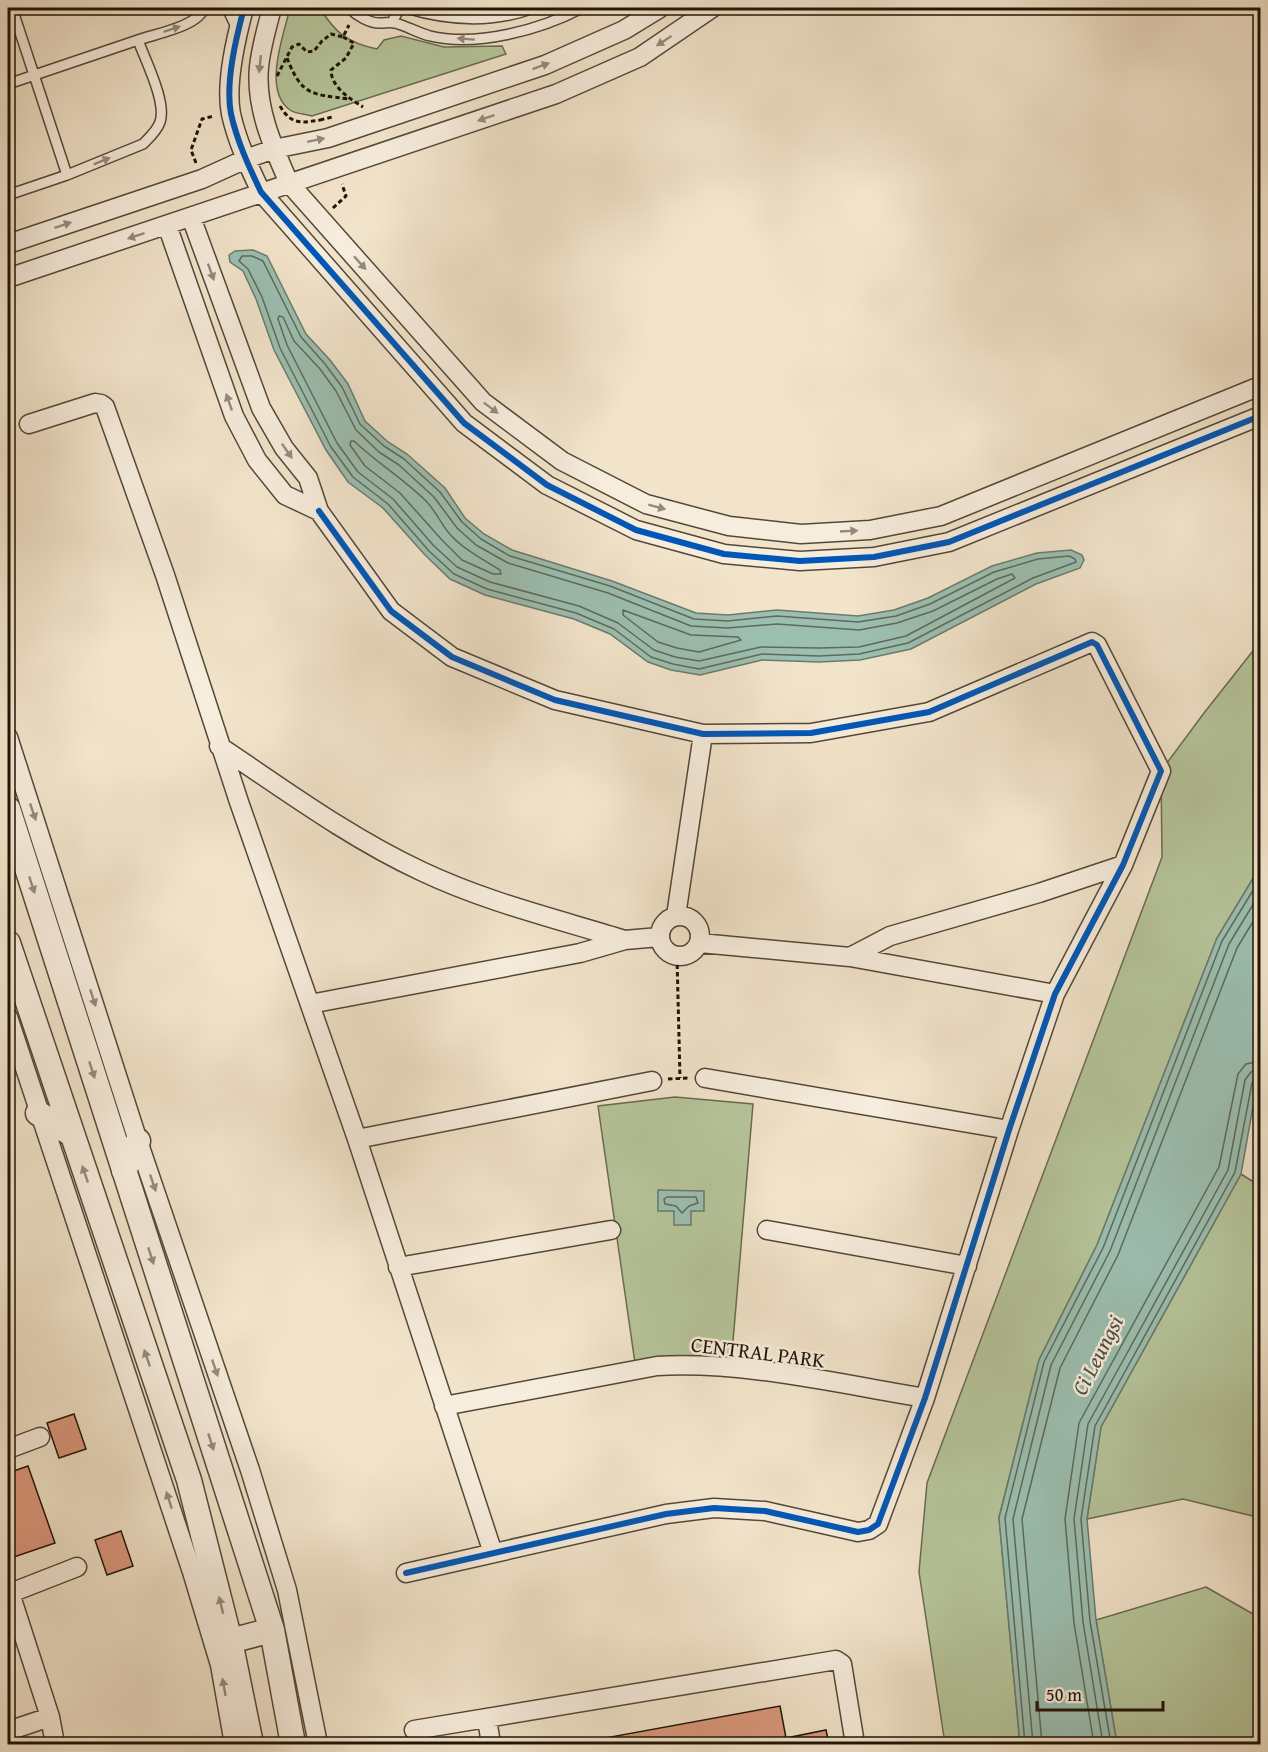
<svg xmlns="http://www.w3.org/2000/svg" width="1268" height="1752" viewBox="0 0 1268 1752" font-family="'Gentium Book Plus',serif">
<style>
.green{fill:#b6c59b;stroke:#6a6c50;stroke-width:1.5}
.water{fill:#9cbfb1;stroke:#6a7b6d;stroke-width:1.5}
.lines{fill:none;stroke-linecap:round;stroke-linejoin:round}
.shore{stroke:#5d6a5c;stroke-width:1.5}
.building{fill:#db987c;stroke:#1e1406;stroke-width:1.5}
.service-casing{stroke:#534837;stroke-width:12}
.minor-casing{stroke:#534837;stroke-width:21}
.tertiary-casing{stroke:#534837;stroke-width:27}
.path{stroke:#1e1406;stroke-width:3;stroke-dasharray:4.5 3;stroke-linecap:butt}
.service{stroke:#f7eddd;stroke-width:9}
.minor{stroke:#f7eddd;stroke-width:18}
.tertiary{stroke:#f7eddd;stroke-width:24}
.cycleway-casing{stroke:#f7eddd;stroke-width:10}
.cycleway{stroke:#0057b8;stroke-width:6}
.oneway{fill:#958b7c}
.labels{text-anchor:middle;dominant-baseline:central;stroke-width:5;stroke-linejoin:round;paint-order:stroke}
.street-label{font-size:21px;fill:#1e1406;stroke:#f7eddd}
.water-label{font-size:22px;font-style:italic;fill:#4a5042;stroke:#f7eddd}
</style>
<rect width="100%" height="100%" fill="#f2e4cb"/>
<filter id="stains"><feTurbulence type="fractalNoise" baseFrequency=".00333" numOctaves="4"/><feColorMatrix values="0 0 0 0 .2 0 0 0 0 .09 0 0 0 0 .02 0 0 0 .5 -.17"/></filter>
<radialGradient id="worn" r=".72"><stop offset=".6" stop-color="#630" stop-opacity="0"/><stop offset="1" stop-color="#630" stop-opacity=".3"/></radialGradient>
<path class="green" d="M290 8H320C335 33 348 43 377 49L384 40 401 36 444 47 502 46 506 54 312 116C306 114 295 114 290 110 262 91 284 34 290 8Z
M1260 642V867L1217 938 1097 1245 1039 1360 999 1517 1020 1744H945L919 1572 927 1483 1162 857 1161 771 1204 713Z
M675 1097 753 1104 731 1365 635 1363 598 1106Z
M1241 1174 1260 1186V1505L1257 1517 1183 1499 1087 1519 1101 1427Z
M1206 1587 1260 1618V1744H1117L1096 1620Z"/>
<path class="water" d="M253 250 267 256 306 334 330 360 348 384 365 421 388 442 407 454 445 488 465 518 484 534 512 550 612 581 696 613 728 615 777 610 858 616 894 610 928 598 992 566 1037 553 1071 550 1082 555 1084 560 1080 568 1036 584 911 649 860 660 819 662 762 660 700 675 671 670 648 662 610 634 574 619 485 595 450 579 425 555 383 508 348 482 326 450 274 350 256 299 243 271 230 262 229 255 235 251Z
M1260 867V1078L1257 1084 1241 1174 1101 1427 1087 1519 1096 1620 1117 1744H1020L999 1518 1039 1360 1097 1245 1217 938Z
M658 1190 704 1191V1211H691V1225H674V1211H658Z"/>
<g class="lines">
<path class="shore" d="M242 256H252L263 261 301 337 325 364 342 387 360 424 384 446 404 459 440 492 462 522 481 539 510 556 610 586 694 619 728 621 777 616 858 622 896 616 930 604 994 572 1038 559 1069 556 1075 559 1076 562 1033 578 908 643 859 654 819 656 762 654 699 669 673 664 651 657 614 629 576 613 487 589 454 574 429 551 388 504 353 477 331 447 280 348 262 297 248 269 239 261Z
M279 316 283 317 294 341 320 369 336 391 356 430 379 452 399 465 434 497 457 528 476 545 508 563 608 593 691 626 727 628 777 624 859 630 897 623 933 611 997 579 1012 574 1015 578 906 636 859 647 819 648 761 647 699 661 675 657 654 650 618 623 579 606 490 582 457 567 434 546 393 499 358 472 337 443 287 345 278 319Z
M351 441H354C377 463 404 479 426 501 435 510 440 522 448 532 461 548 482 559 500 570L501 574H493L462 560 441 539 400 493 365 466 350 445Z
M623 610 691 635 738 637 741 640 699 652 677 648 658 642 623 615Z
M667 1197H696L698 1203 689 1206 682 1213 676 1206 665 1204 664 1199Z
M1025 1744 1005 1518 1044 1362 1103 1248 1222 941 1260 879
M1033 1744 1013 1519 1051 1365 1110 1251 1229 944 1260 893
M1042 1744 1022 1519 1060 1368 1118 1255 1237 948 1260 910
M1094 1744 1074 1623 1065 1519 1079 1423 1219 1167 1238 1074 1246 1064 1260 1061
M1103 1744 1083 1622 1074 1519 1088 1424 1228 1170 1245 1080 1251 1072 1260 1070
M1111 1744 1090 1621 1081 1519 1095 1426 1235 1172 1252 1083 1255 1078 1260 1077"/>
</g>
<path class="building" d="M74 1414 86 1449 59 1458 47 1423Z
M28 1466 55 1543 8 1559V1473Z
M121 1531 133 1566 107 1575 95 1540Z
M780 1706 786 1738 826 1730 829 1744H606L605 1738Z"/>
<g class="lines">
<defs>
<path id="service" d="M12 8 67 175
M227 8 237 29
M349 8C356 15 370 24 381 23 386 23 390 22 395 23 407 26 418 33 430 36 477 47 540 30 582 8
M406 8C449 21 491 24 534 8
M392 22 400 8
M8 84 138 40
M8 195 67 175 143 144C149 138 157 131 160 122 167 102 145 60 138 40 155 34 199 26 204 8"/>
<path id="minor" d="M244 8C236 38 225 83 231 114 237 141 249 167 261 192L464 423 547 485 636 530 724 554 800 561 874 557 949 542 1260 416
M272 8C267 27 261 47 259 67 255 107 273 147 289 183L483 402 562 461 646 504 729 526 801 534 870 530 941 516 1260 386
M167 225 234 416 257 460 285 495 319 511 308 478 284 448 261 408 191 217
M8 244 202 179 246 159 274 149 328 138 545 65 624 30 660 8
M8 278 556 94 640 57 712 8
M29 424 95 403 101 404 105 407 165 575 239 802 357 1139 493 1553
M319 511 391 611 452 657 555 700 703 734 811 733 929 712 1092 642 1097 645 1161 771 1123 865 1055 994 1009 1130 925 1398 878 1524 869 1530 858 1532 765 1511 714 1508 666 1514 406 1573
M8 737 138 1141 250 1470 287 1590 318 1744
M219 746C285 790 350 838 421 871 486 902 557 919 625 940
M676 916 703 734
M660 936a20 20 0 1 1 40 0a20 20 0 1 1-40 0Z
M700 943 850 957 1055 994
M850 957 890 936 1039 893 1123 865
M310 1004 580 953 625 940 659 937
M8 1017 192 1572 220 1665 234 1744
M705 1078 1009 1130
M357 1139 652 1081
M767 1230 967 1266
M398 1267 611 1230
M444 1406 657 1366C745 1361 839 1384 925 1398
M8 1449 40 1437
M10 1593 50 1717 55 1744
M8 1594 77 1567
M487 1719 491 1744
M414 1730 836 1660 842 1664 855 1744
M8 1731 50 1717"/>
<path id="tertiary" d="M8 809 272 1630 293 1744
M8 943 189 1480 230 1641 251 1744
M38 1113 71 1134
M124 1171 138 1141
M230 1641 272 1630"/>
</defs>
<use href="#service" class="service-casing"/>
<use href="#minor" class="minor-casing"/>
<use href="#tertiary" class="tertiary-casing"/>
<path class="path" d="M343 37 354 43 346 58 331 70C331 87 350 99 363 107
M287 58C302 96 311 94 349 99
M277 76 292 47 299 44 307 52 314 51 322 41 331 34 343 37 349 25
M280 106C291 125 301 123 320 120
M320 120 332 117
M196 163 191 150 202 119 214 116
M333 208 346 196 342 184
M677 957 680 1078
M668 1079 688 1078"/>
<use href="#service" class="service"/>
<use href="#minor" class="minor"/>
<use href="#tertiary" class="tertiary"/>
<defs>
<path id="cycleway" d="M244 8C236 38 225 83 231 114 237 141 249 167 261 192L464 423 547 485 636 530 724 554 800 561 874 557 949 542 1260 416
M319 511 391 611 452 657 555 700 703 734 811 733 929 712 1092 642 1097 645 1161 771 1123 865 1055 994 1009 1130 925 1398 878 1524 869 1530 858 1532 765 1511 714 1508 666 1514 406 1573"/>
</defs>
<use href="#cycleway" class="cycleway-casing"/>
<use href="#cycleway" class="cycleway"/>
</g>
<defs><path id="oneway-solid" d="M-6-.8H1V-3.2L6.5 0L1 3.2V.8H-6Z" transform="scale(1.5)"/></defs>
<g class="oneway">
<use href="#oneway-solid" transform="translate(172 29) rotate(-18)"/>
<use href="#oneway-solid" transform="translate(466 39) rotate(-176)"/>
<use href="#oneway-solid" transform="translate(664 41) rotate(147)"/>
<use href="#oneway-solid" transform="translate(260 64) rotate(96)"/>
<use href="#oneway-solid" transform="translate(541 66) rotate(-20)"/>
<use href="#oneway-solid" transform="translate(486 118) rotate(161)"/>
<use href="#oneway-solid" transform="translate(316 140) rotate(-12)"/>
<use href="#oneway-solid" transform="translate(102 161) rotate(-22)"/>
<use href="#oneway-solid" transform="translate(63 225) rotate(-18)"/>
<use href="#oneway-solid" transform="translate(136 236) rotate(162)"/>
<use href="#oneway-solid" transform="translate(360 263) rotate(48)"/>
<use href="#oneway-solid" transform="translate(211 272) rotate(70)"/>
<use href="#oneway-solid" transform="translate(229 402) rotate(-109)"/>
<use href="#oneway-solid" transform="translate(491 408) rotate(37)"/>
<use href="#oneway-solid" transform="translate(287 451) rotate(55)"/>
<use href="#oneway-solid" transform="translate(657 507) rotate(15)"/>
<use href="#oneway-solid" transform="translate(849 531) rotate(-3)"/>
<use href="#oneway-solid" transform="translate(33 812) rotate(71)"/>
<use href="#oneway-solid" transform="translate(32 885) rotate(72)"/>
<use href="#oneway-solid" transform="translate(93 998) rotate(72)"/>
<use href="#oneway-solid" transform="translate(92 1070) rotate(72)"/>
<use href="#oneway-solid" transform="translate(85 1174) rotate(-109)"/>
<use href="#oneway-solid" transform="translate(153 1183) rotate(71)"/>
<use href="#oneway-solid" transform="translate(151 1256) rotate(72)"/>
<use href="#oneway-solid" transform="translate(147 1358) rotate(-109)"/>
<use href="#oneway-solid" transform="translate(215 1368) rotate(71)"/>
<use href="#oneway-solid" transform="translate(211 1442) rotate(72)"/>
<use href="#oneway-solid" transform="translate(169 1500) rotate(-108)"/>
<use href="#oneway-solid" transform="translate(221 1605) rotate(-104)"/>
<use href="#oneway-solid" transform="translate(224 1687) rotate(-100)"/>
</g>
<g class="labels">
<g class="street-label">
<text transform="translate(758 1352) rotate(7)">CENTRAL PARK</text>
</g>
<g class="water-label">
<text transform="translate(1097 1355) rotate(-63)">Ci Leungsi</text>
</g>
</g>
<rect width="1268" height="1752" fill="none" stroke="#f2e4cb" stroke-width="30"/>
<rect x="9" y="9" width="1250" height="1734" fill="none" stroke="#1e1406" stroke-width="3"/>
<rect x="15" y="15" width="1238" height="1722" fill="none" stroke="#1e1406" stroke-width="1.5"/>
<path d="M1037 1701v9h126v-9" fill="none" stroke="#1e1406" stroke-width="3"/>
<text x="1046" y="1701" font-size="18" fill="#1e1406" stroke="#f7eddd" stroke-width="4.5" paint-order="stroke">50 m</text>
<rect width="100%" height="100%" filter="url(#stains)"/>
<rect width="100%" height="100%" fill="url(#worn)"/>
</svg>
